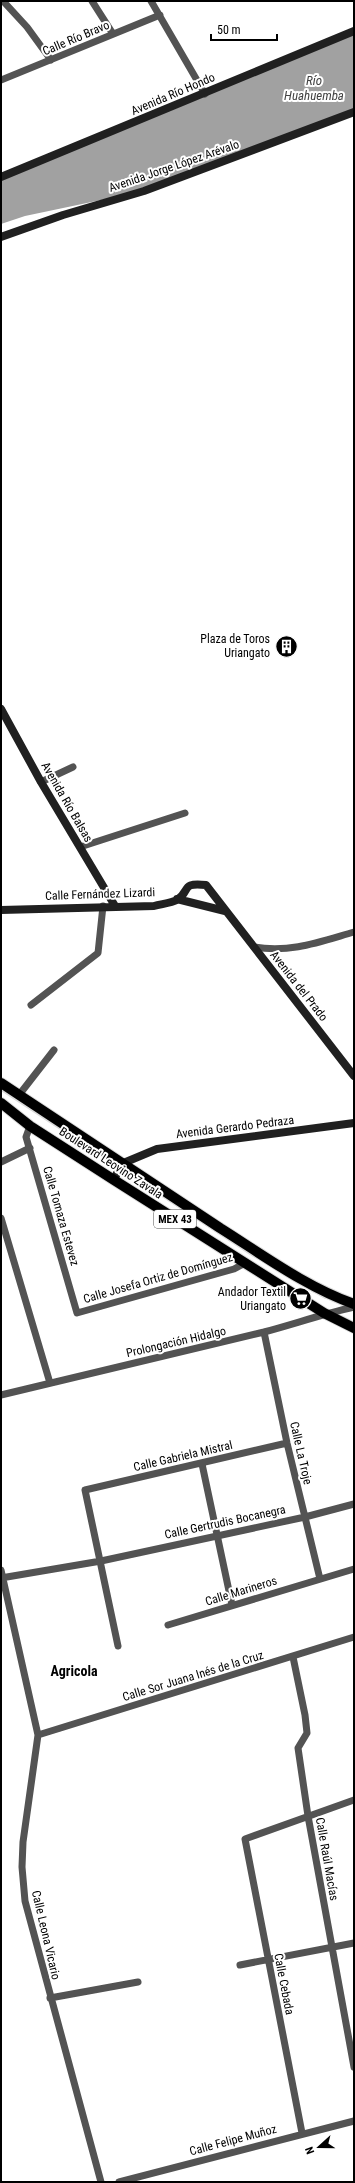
<svg xmlns="http://www.w3.org/2000/svg" width="355" height="2183" viewBox="0 0 355 2183" font-family="'Roboto Condensed',sans-serif">
<style>
.green{fill:#dadada}
.water{fill:#a1a1a1}
.lines{fill:none;stroke-linecap:round;stroke-linejoin:round}
.primary-casing{stroke:#dbdbdb;stroke-width:12}
.street{stroke:#535353;stroke-width:7}
.secondary{stroke:#202020;stroke-width:8}
.primary{stroke:#000;stroke-width:10}
.labels{text-anchor:middle;dominant-baseline:central;stroke-width:4;stroke-linejoin:round;paint-order:stroke}
.shield{fill:#fff;stroke:#4c4c4c;stroke-width:1}
.shield-label{font-size:11px;font-weight:bold;fill:#000}
.street-label{font-size:12px;fill:#000;stroke:#fff}
.poi-label{font-size:12px;fill:#000;stroke:#fff;text-anchor:end}
.water-label{font-size:13px;font-style:italic;fill:#424242;stroke:#fff}
.quarter-label{font-size:14px;font-weight:bold;fill:#000;stroke:#fff}
</style>
<rect width="100%" height="100%" fill="#fff"/>
<path class="green" d="M1 1085 328 1298 325 1299 250 1255 1 1091Z"/>
<path class="water" d="M354 31V111L144 191 25 216 1 224V179Z"/>
<g class="lines">
<defs>
<path id="primary" d="M1 1083C74 1132 147 1180 220 1228 263 1255 306 1287 354 1304
M1 1103 30 1126 114 1180 324 1313 354 1328"/>
</defs>
<use href="#primary" class="primary-casing"/>
<path class="street" d="M3 1 27 27 51 60
M92 1 113 34
M151 1 205 94
M1 80 160 15
M41 782 73 767
M80 847 185 813
M254 947C291 953 319 942 354 932
M31 1005 98 953 103 906
M19 1095 54 1050
M30 1126 26 1137 77 1313 234 1269 245 1263
M1 1162 30 1148
M1 1218 50 1383
M264 1332 287 1443 320 1579
M1 1395 264 1332C294 1324 323 1314 354 1307
M202 1464 232 1605
M1 1570 38 1735 23 1842 22 1867 25 1901 101 2182
M1 1578 101 1561 305 1517 354 1504
M168 1625 354 1569
M118 1646 85 1490 287 1443
M293 1657 305 1715 307 1733 298 1748 308 1816 354 2067
M38 1735 354 1637
M240 1965 354 1943
M50 1998 138 1982
M302 2133 245 1839 354 1800
M119 2182 354 2121"/>
<path class="secondary" d="M1 177 354 31
M1 237 63 215 144 191 354 112
M1 709 41 782 115 906
M177 899 225 911
M1 910 154 906C161 904 171 903 177 900 191 891 180 882 206 885L354 1076
M114 1180 121 1164 157 1149 354 1123"/>
<use href="#primary" class="primary"/>
</g>
<defs>
<symbol id="building-disc" viewBox="-11 -11 22 22"><circle r="9.5" fill="#000" stroke="#fff"/><path d="M-4-6H4V6H1V3H-1V6H-4ZM-2.5-4.3h1.7v1.8h-1.7ZM.8-4.3h1.7v1.8H.8ZM-2.5-1h1.7V.8h-1.7ZM.8-1h1.7V.8H.8Z" fill="#fff"/></symbol>
<symbol id="supermarket-disc" viewBox="-11 -11 22 22"><circle r="9.5" fill="#000" stroke="#fff"/><path d="M-6-5.5h2.5l.6 2H6L4.5 2H-2.5L-4.4-4H-6ZM-1.5 3.2a1.3 1.3 0 1 0 .1 0ZM3 3.2a1.3 1.3 0 1 0 .1 0Z" fill="#fff"/></symbol>
</defs>
<g fill-rule="evenodd">
<use href="#building-disc" x="274" y="634" width="25" height="25"/>
<use href="#supermarket-disc" x="288" y="1286" width="25" height="25"/>
</g>
<g class="labels">
<rect class="shield" x="154" y="1210" width="42" height="18" rx="3"/>
<g class="shield-label">
<text x="175" y="1219">MEX 43</text>
</g>
<g class="street-label">
<text transform="translate(76 38) rotate(-23)">Calle Río Bravo</text>
<text transform="translate(173 94) rotate(-23)">Avenida Río Hondo</text>
<text transform="translate(174 166) rotate(-19)">Avenida Jorge López Arévalo</text>
<text transform="translate(67 802) rotate(60)">Avenida Río Balsas</text>
<text transform="translate(100 894) rotate(-2)">Calle Fernández Lizardi</text>
<text transform="translate(299 986) rotate(52)">Avenida del Prado</text>
<text transform="translate(235 1127) rotate(-7)">Avenida Gerardo Pedraza</text>
<text transform="translate(111 1163) rotate(33)">Boulevard Leovino Zavala</text>
<text transform="translate(61 1216) rotate(74)">Calle Tomaza Estevez</text>
<text transform="translate(158 1278) rotate(-16)">Calle Josefa Ortiz de Domínguez</text>
<text transform="translate(176 1342) rotate(-13)">Prolongación Hidalgo</text>
<text transform="translate(301 1453) rotate(77)">Calle La Troje</text>
<text transform="translate(183 1456) rotate(-13)">Calle Gabriela Mistral</text>
<text transform="translate(225 1522) rotate(-12)">Calle Gertrudis Bocanegra</text>
<text transform="translate(241 1591) rotate(-17)">Calle Marineros</text>
<text transform="translate(193 1676) rotate(-17)">Calle Sor Juana Inés de la Cruz</text>
<text transform="translate(327 1859) rotate(80)">Calle Raúl Macías</text>
<text transform="translate(46 1935) rotate(77)">Calle Leona Vicario</text>
<text transform="translate(284 1984) rotate(79)">Calle Cebada</text>
<text transform="translate(233 2140) rotate(-15)">Calle Felipe Muñoz</text>
</g>
<g class="poi-label">
<text x="270" y="639">Plaza de Toros<tspan x="270" dy="14">Uriangato</tspan></text>
<text x="286" y="1292">Andador Textil<tspan x="286" dy="14">Uriangato</tspan></text>
</g>
<g class="water-label">
<text x="314" y="80">Río<tspan x="314" dy="15">Huahuemba</tspan></text>
</g>
<g class="quarter-label">
<text x="74" y="1671">Agricola</text>
</g>
</g>
<rect width="355" height="2183" fill="none" stroke="#000000" stroke-width="4"/>
<g transform="translate(319 2147) rotate(249)" stroke="#ffffff" stroke-width="3" paint-order="stroke">
<path d="M0-3L7 15L0 10L-7 15Z" fill="#000000"/>
<text y="-6" font-size="11" font-weight="bold" text-anchor="middle" fill="#000000">N</text>
</g>
<path d="M211 34v6h66v-6" fill="none" stroke="#000000" stroke-width="2"/>
<text x="217" y="34" font-size="12" fill="#000000" stroke="#ffffff" stroke-width="3" paint-order="stroke">50 m</text>
</svg>
